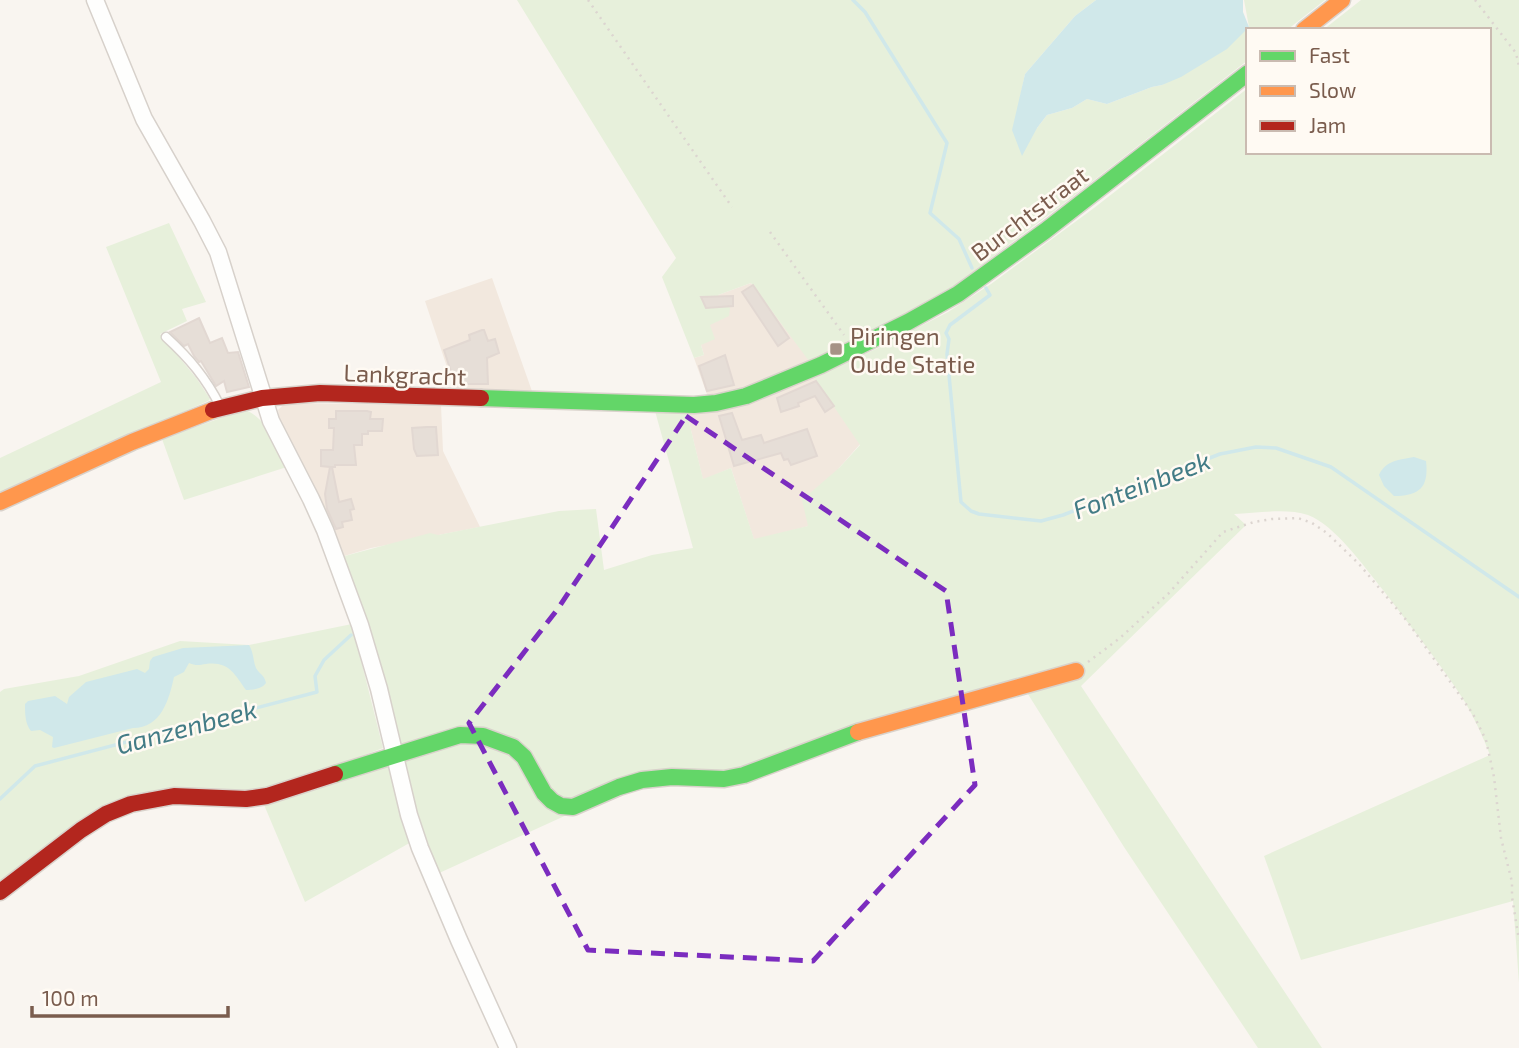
<svg xmlns="http://www.w3.org/2000/svg" width="1519" height="1048" viewBox="0 0 1519 1048" font-family="'Exo 2',sans-serif">
<style>
.residential{fill:#f2e8de}
.green{fill:#e7f0db}
.water{fill:#d0e8ea}
.lines{fill:none;stroke-linecap:round;stroke-linejoin:round}
.stream{stroke:#d0e8ea;stroke-width:3.5}
.building{fill:#e6ded7;stroke:#e2d8d2;stroke-width:2}
.lane-casing{stroke:#d7d1cb;stroke-width:11}
.street-casing{stroke:#d7d1cb;stroke-width:19}
.fast-casing{stroke:#d9d2cb;stroke-width:19}
.slow-casing{stroke:#d9d2cb;stroke-width:19}
.jam-casing{stroke:#d9d2cb;stroke-width:19}
.path{stroke:#dcd5d0;stroke-width:2.5;stroke-dasharray:2 5;stroke-linecap:butt}
.lane{stroke:#fefefd;stroke-width:8}
.street{stroke:#fefefd;stroke-width:16}
.fast{stroke:#63d668;stroke-width:16}
.slow{stroke:#ff974d;stroke-width:16}
.jam{stroke:#b3261e;stroke-width:16}
.marked{fill:none;stroke:#7b2cbf;stroke-width:5;stroke-dasharray:14 9;stroke-linejoin:round}
.poi-dot{fill:#a69286;stroke:#fffaf3;stroke-width:2.5}
.labels{text-anchor:middle;dominant-baseline:central;stroke-width:5;stroke-linejoin:round;paint-order:stroke}
.street-label{font-size:24px;fill:#7a5c4d;stroke:#fffaf3}
.poi-label{font-size:24px;fill:#7a5c4d;stroke:#fffaf3;text-anchor:start}
.water-label{font-size:26px;font-style:italic;fill:#437c86;stroke:#fffaf3}
</style>
<rect width="100%" height="100%" fill="#f9f5f0"/>
<path class="residential" d="M492 278 533 394 455 391 425 301Z
M751 283 810 361 749 386 708 397 694 358 704 355 701 345 709 326 718 295Z
M837 368 861 443 839 468 809 526 754 540 731 468 703 480 687 414Z
M285 403 441 405 443 451 480 527 371 548 341 557 279 417 278 410Z"/>
<path class="green" d="M517 0H1096L1075 16 1025 74 1020 98 1037 128 1047 115 1072 108 1087 99 1107 104 1152 87 1162 85 1249 27 1244 0H1325L1287 30H1248V60L1066 202 955 285 856 341 809 361 751 283 718 295 730 308 729 316 710 325 715 339 701 345 704 355 694 358 662 277 676 258Z
M1361 0H1519V983L1513 901 1301 960 1264 856 1490 755C1483 737 1475 719 1465 702 1440 663 1411 627 1383 590 1365 568 1335 525 1308 515 1287 508 1256 513 1234 514L1246 525 1081 686 1322 1048H1258L1124 847 1026 691 760 764 563 803 512 743 400 749 341 557 430 533 438 535 559 511 596 509 604 570 652 555 693 548 655 411 687 414 703 479 731 468 754 539 808 526 802 500 839 468 860 445 813 376 876 349 948 312 991 284 1094 208 1248 88V152H1489V30H1323Z
M169 223 206 302 182 309 187 321 160 334 197 379 210 399 208 401 0 492V458L161 382 106 247Z
M243 410C264 413 279 449 290 466L184 500 162 439Z
M352 624 383 748 277 789 142 796 0 886V692L4 689 79 676 180 641 249 645Z
M459 739 505 748 569 814 437 874 414 812 402 763Z
M389 764 413 841 305 902 262 800Z"/>
<path class="water" d="M1096 0H1243V12L1249 27 1227 49 1181 77 1162 85 1152 87 1107 104 1087 99 1072 108 1047 115 1037 128 1022 156 1012 130 1025 74 1075 16Z
M1414 457 1426 461C1429 487 1420 496 1394 496L1384 486 1379 475C1386 460 1399 460 1414 457Z
M249 645C254 653 253 661 256 668 260 675 264 674 266 683 262 689 252 690 246 690 234 673 228 661 206 664 199 665 196 666 189 663L184 672 174 677C169 700 161 728 133 728L54 748 52 747 53 737 40 730 31 731C25 724 25 713 25 704L28 701 55 696 67 704 69 697 86 682 137 669 145 673 149 669 150 661 153 657 183 648Z"/>
<g class="lines">
<path class="stream" d="M853 0 865 12 947 143 930 213 959 239 972 268
M986 288 990 295 950 325 946 333 949 339 947 354 961 502 971 511 979 514 1041 521 1063 515 1220 454 1256 447 1276 448 1331 467 1519 597
M0 799 35 766 317 692 315 676 324 660 351 635"/>
</g>
<path class="building" d="M753 285 789 338 778 346 742 292Z
M733 296V306L706 308 701 297Z
M199 318 210 343 222 338 228 353 238 352 249 387 227 392 224 381 216 386 201 361 199 362 194 356 188 344 184 346 170 332Z
M482 330H484L488 341 495 339 499 353 487 358 488 384H455L444 350 470 340 469 335Z
M725 355 734 385 707 391 699 366Z
M816 381 834 406 825 412 815 396 798 403 799 406 781 412 777 398Z
M336 411H367L371 412 370 419H383L382 431H368V434H362V445H354L356 465H335V467H332L339 502 351 499 354 509 350 510 352 520 342 522 343 527 336 529 327 509 325 494 330 467 321 466V450H333L334 428H329V419H336Z
M732 413 742 440 761 435 764 443 807 429 817 456 791 465 788 459 784 460 781 453 734 466 719 416Z
M427 427H436L438 455 417 456 414 449 412 428Z"/>
<g class="lines">
<defs>
<path id="lane" d="M166 337C189 358 206 378 220 406"/>
<path id="street" d="M95 0 144 119 202 221 218 252 271 421 311 499 325 530 360 625 379 689 409 815 420 848 459 940 508 1048"/>
<path id="fast" d="M481 398 694 405 716 403 746 396 821 365 908 322 958 294 1045 231 1248 73
M335 774 460 735 483 736 513 747 524 757 544 793 552 801 561 806 573 807 619 787 642 780 672 777 724 779 744 775 858 732"/>
<path id="slow" d="M1304 30 1342 0
M0 502 132 442 213 410
M858 732 1076 671"/>
<path id="jam" d="M213 410 262 398 320 393 481 398
M0 892 81 830 106 814 131 804 174 796 246 799 267 796 335 774"/>
</defs>
<use href="#lane" class="lane-casing"/>
<use href="#street" class="street-casing"/>
<use href="#fast" class="fast-casing"/>
<use href="#slow" class="slow-casing"/>
<use href="#jam" class="jam-casing"/>
<path class="path" d="M588 0 732 207
M1475 0 1516 53 1519 66
M770 232 844 335
M1088 662 1120 638 1169 593 1223 532 1254 522 1272 519 1298 518 1312 523 1327 533 1359 564 1407 621 1473 714 1486 740 1494 777 1501 838 1512 882V897L1519 940"/>
<use href="#lane" class="lane"/>
<use href="#street" class="street"/>
<use href="#fast" class="fast"/>
<use href="#slow" class="slow"/>
<use href="#jam" class="jam"/>
</g>
<path class="marked" d="M686 416 946 591 975 785 813 961 588 950 469 723 557 610Z"/>
<rect class="poi-dot" x="829" y="342" width="14" height="14" rx="3.5"/>
<g class="labels">
<g class="street-label">
<text transform="translate(1029 213) rotate(-37)">Burchtstraat</text>
<text transform="translate(405 374) rotate(2)">Lankgracht</text>
</g>
<g class="poi-label">
<text x="850" y="335">Piringen<tspan x="850" dy="28">Oude Statie</tspan></text>
</g>
<g class="water-label">
<text transform="translate(1141 484) rotate(-21)">Fonteinbeek</text>
<text transform="translate(186 726) rotate(-15)">Ganzenbeek</text>
</g>
</g>
<rect x="1246" y="28" width="245" height="126" fill="#fffaf3" stroke="#cabbb1" stroke-width="2"/>
<rect x="1260" y="51" width="35" height="10" fill="#63d668" stroke="#cabbb1" stroke-width="2"/>
<text x="1309" y="63" font-size="21" fill="#7a5c4d">Fast</text>
<rect x="1260" y="86" width="35" height="10" fill="#ff974d" stroke="#cabbb1" stroke-width="2"/>
<text x="1309" y="98" font-size="21" fill="#7a5c4d">Slow</text>
<rect x="1260" y="121" width="35" height="10" fill="#b3261e" stroke="#cabbb1" stroke-width="2"/>
<text x="1309" y="133" font-size="21" fill="#7a5c4d">Jam</text>
<path d="M32 1006v10h196v-10" fill="none" stroke="#7a5c4d" stroke-width="3.5"/>
<text x="42" y="1006" font-size="21" fill="#7a5c4d" stroke="#fffaf3" stroke-width="5" paint-order="stroke">100 m</text>
</svg>
